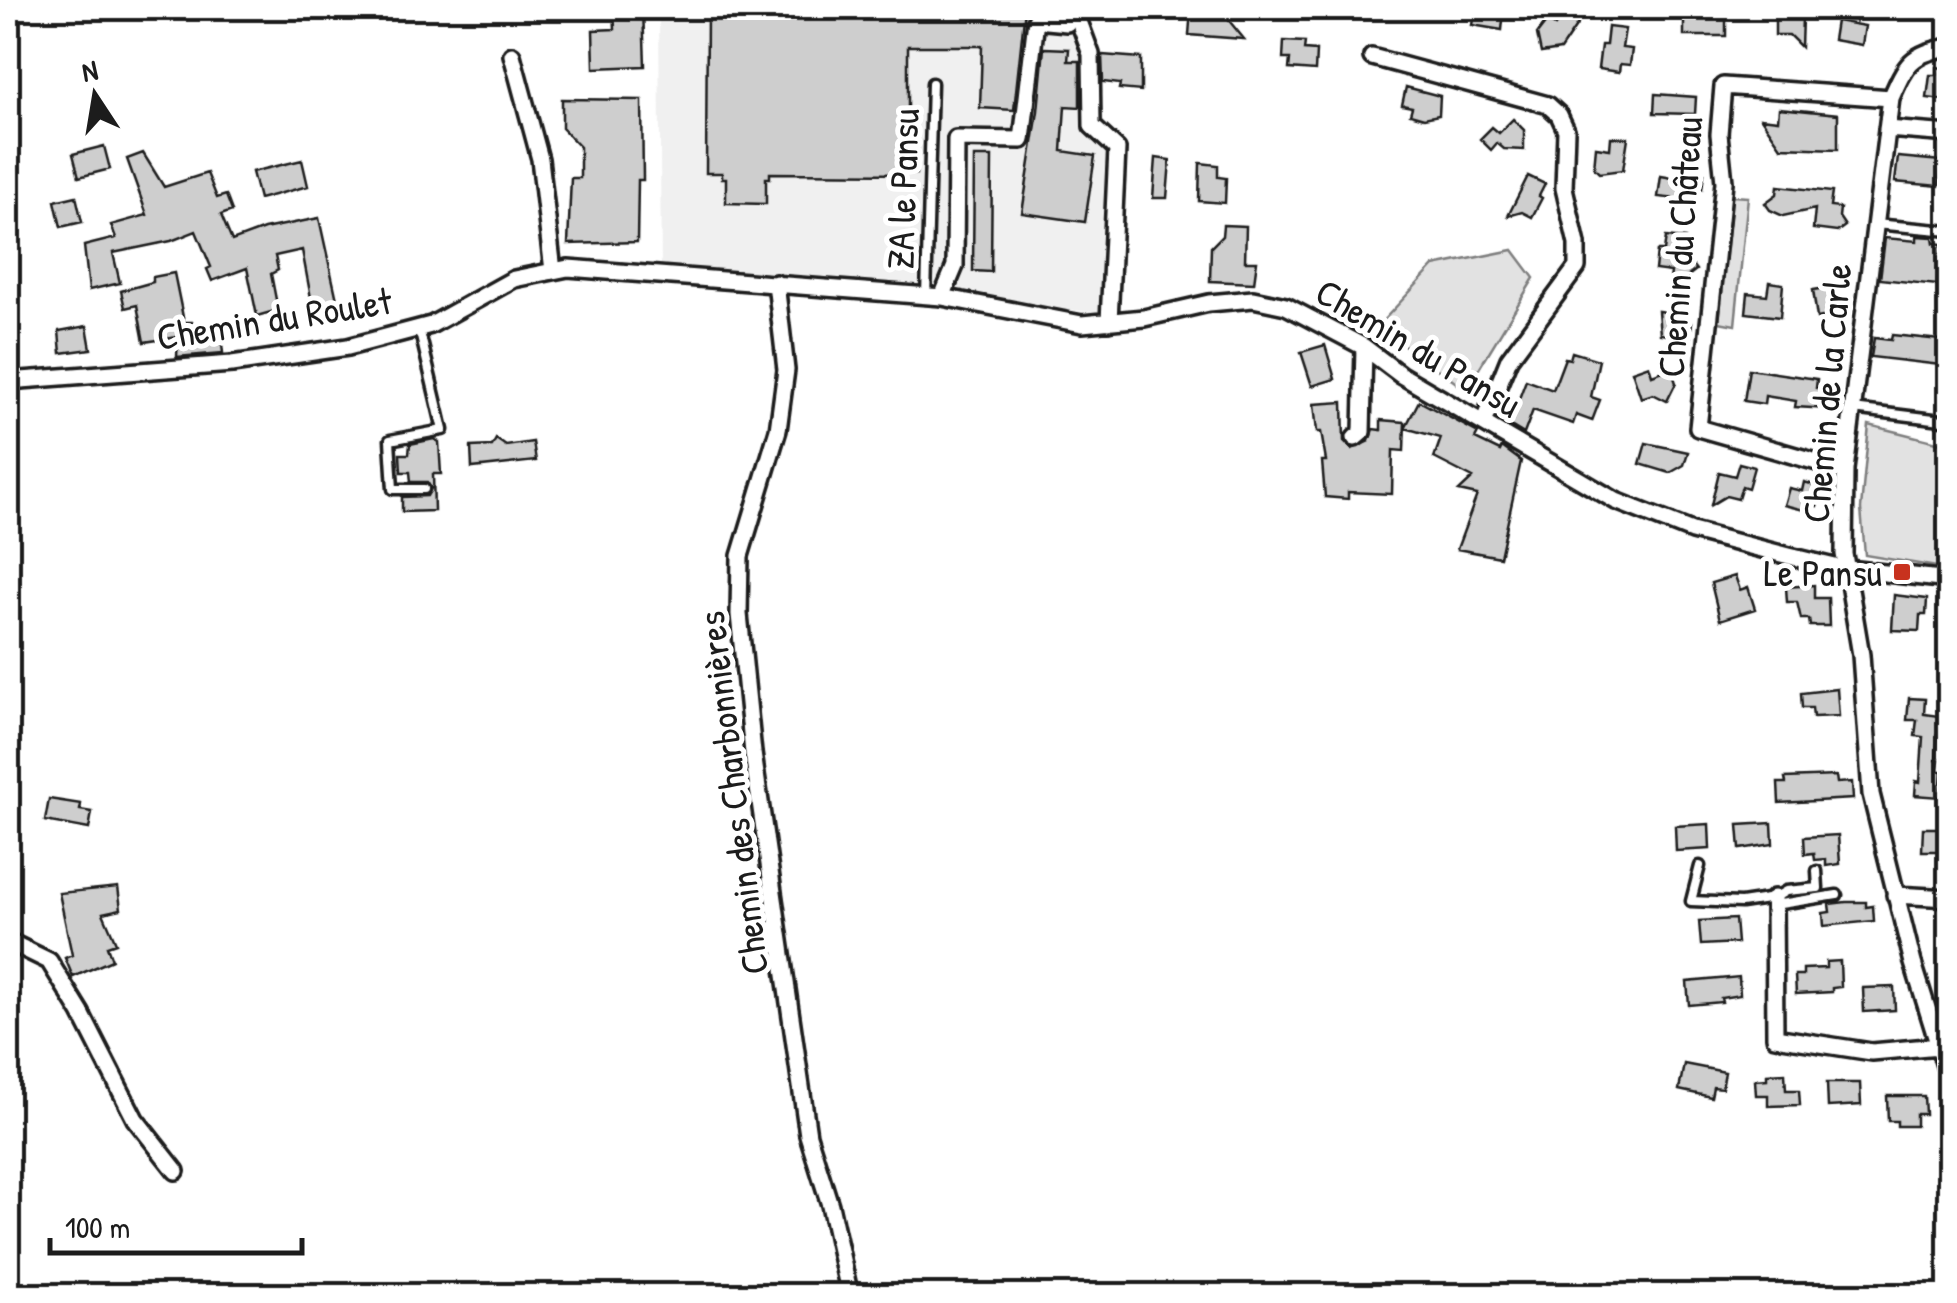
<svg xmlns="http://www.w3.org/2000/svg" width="1957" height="1303" viewBox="0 0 1957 1303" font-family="'Patrick Hand',sans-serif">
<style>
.built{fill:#f0f0f0}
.green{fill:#e2e2e2;stroke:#7f7f7f;stroke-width:2.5}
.building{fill:#cecece;stroke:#1c1c1c;stroke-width:2.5}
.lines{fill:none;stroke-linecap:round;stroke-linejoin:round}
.lane-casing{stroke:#1c1c1c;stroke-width:15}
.street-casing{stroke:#1c1c1c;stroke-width:22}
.lane{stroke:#fff;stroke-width:8}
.street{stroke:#fff;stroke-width:15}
.poi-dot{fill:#c8321e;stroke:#fff;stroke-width:4}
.labels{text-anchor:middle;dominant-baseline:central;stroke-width:10;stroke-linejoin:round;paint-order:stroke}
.street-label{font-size:38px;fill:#1c1c1c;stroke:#fff}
.poi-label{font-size:38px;fill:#1c1c1c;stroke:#fff;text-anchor:end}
</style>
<rect width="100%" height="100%" fill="#fff"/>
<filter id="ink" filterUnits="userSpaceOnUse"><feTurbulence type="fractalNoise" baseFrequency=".01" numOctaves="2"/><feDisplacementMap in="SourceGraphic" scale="20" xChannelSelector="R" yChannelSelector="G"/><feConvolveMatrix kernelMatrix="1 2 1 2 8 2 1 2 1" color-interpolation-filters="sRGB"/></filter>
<g filter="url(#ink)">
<path class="built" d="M659 8H1090L1108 152 1104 313 661 274Z"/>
<path class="green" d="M1732 196 1748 197 1735 325 1719 322Z
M1513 250 1534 278 1466 390 1378 326 1434 266Z
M1869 425 1949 445V569L1865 555 1861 509Z"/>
<path class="building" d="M614 8H643L645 66 594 68 593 30 615 29Z
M707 8H1025L1014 110 980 108 982 46H908V147H917L916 174 770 173V178H766V204L726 203V178H722V173H706Z
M1475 8H1500L1504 11 1502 30 1472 25Z
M1191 9 1227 12 1226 17 1244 39 1189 35Z
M1564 12 1579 22 1560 50 1541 53 1537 34 1547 21 1555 26Z
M1684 15 1726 16V36H1684Z
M1775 16 1802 17 1801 47 1789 35H1775Z
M1836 21 1865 26 1862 45 1833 40Z
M1608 27 1625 29 1622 48 1632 49 1630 65 1620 64 1619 72 1598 69 1601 45H1606Z
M1284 41 1305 42 1304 50 1316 51 1315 71 1289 69 1290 59H1283Z
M1044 48 1069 49 1068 61H1080V107L1065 106 1062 151 1095 156 1085 222 1022 213 1038 111Z
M1102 55 1141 58V91L1119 89 1120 84 1103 82Z
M1936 67 1950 69V101L1927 98 1930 75H1936Z
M1406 87 1440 96 1439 115 1424 118 1410 114 1412 107 1402 105Z
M1655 94 1696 97 1695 114 1654 113Z
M562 99 642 100 643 180H638L637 242 568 244 571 178H580V147L562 128Z
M1779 108 1838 114V149L1781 147 1761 118 1778 120Z
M1513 119 1524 130V150L1504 149 1497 143 1491 150 1480 139 1492 127 1499 133Z
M1611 137 1628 138 1623 170 1599 173 1594 168 1596 147 1610 149Z
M104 146 110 169 79 177 73 154Z
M143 153 164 187 207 173 217 198 226 195 232 211 221 215 232 241 264 229 319 218 339 309 314 314 302 250 275 256 278 270 271 274 278 310 257 316 247 268 212 281 207 269 211 267 196 231 171 241 113 253 120 283 89 290 84 246 116 238 111 225 147 215 127 159Z
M974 157H992L991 272 973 271Z
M1898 157 1941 161 1939 186 1895 182Z
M1156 158 1170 160 1167 198H1153Z
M302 160 308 186 259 199 252 172Z
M1200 163 1218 165V177L1226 178 1225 203 1199 201Z
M1680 171 1704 174 1702 189 1689 187 1687 200 1658 197 1661 176 1679 179Z
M1528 176 1545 184 1539 196 1542 198 1532 217 1522 212 1508 216Z
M1778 186 1832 192 1830 207 1840 208 1839 217 1845 226 1837 232 1813 229 1815 209 1783 216 1770 210 1765 203 1777 194Z
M76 196 82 222 61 227 55 201Z
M1223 225 1246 226 1245 261H1257L1254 283 1210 281 1211 247 1222 236Z
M1917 236 1933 237 1934 243 1942 244 1937 285 1880 279 1885 238 1917 241Z
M1666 237 1685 239 1684 254 1696 270 1683 280 1681 306V321L1692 322 1690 338 1660 334 1658 311 1666 312 1671 272 1655 270 1657 251H1664Z
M174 273 184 322H192L193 327 215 326V336L221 335 223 353 177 357 178 337 144 342 137 305 125 308 121 291 153 282V277Z
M1769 282 1783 284 1780 317 1746 313 1748 293 1767 295Z
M1832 287 1834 315 1817 318 1813 290Z
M87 326 91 349 61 353 59 331Z
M1892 335 1950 341V366L1871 357 1874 338 1891 340Z
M1325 345 1335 379 1312 386 1301 352Z
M1572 352 1599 360 1591 397 1600 400 1592 421 1576 415 1573 424 1533 410 1524 434 1509 425 1526 380 1553 390 1565 358 1570 359Z
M1649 365 1652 375 1671 368 1676 383 1667 401 1653 394 1641 398 1632 371Z
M1749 369 1817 379 1816 388 1832 390 1830 409 1795 407 1796 401 1765 396 1764 404 1744 401Z
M1419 401 1478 433 1475 439 1500 451 1502 447 1521 461 1500 557 1457 549 1477 495 1459 491 1473 478 1434 458 1441 438 1405 428Z
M1343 402 1344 441 1352 449 1369 441 1373 429 1381 430V420L1405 422 1404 451 1393 450 1392 494 1348 492V499L1325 497 1322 461H1326L1321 432H1317L1314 404Z
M434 439 439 442 441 474H433L434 511 402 512V497L427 496 431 488 427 482H411L410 472H401L400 454H409L410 444Z
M496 439 506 446 533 442 536 461 472 468 471 447 492 446Z
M1646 443 1688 452 1684 465 1670 473 1640 464Z
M1739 463 1754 467 1748 488 1742 486 1738 499 1726 496 1711 505 1719 472 1735 476Z
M1804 482 1822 487 1817 506 1810 504 1808 511 1784 505 1789 488 1802 491Z
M1735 576 1740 590 1748 587 1755 609 1720 620 1711 583Z
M1814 585V598H1828L1829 626H1810L1809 619H1801L1797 602H1787L1786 587Z
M1894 595 1927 599 1926 615H1920L1919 631 1892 630Z
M1837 689 1839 716 1813 717 1812 708H1802L1801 693Z
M1909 698 1925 699 1924 714 1939 716 1936 760H1939L1938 771H1942L1940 797 1915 795 1916 781 1920 782 1923 737 1915 736 1917 720H1907Z
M1836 776 1837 783 1852 782 1853 799 1779 803 1778 783H1786L1785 778Z
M49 799 81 804 80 810 92 812 89 829 45 821Z
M1772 823 1773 844 1740 849 1738 825Z
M1709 824 1710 849 1676 851 1675 826Z
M1923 828H1950V851H1922Z
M1838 835 1840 864 1826 866V859L1815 860 1814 853 1805 854 1804 837Z
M118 887 121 909 103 913 116 943 107 946 112 960 73 977 65 958 72 955 59 893Z
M1846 902H1866V907L1873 906 1874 921 1824 926 1823 913 1830 912 1829 904Z
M1735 919 1737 943 1701 945 1699 921Z
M1840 961 1841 987 1832 988V992L1796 994 1795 975H1803V969L1826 968V962Z
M1739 977 1740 995 1721 998 1722 1002 1689 1005 1687 982Z
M1894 987 1895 1010 1864 1012 1863 988Z
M1684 1064 1725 1072 1722 1088 1713 1087 1711 1097 1679 1090Z
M1785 1073 1786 1090H1799L1800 1105 1768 1106V1095H1756L1755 1080 1767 1079V1074Z
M1827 1083H1860L1861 1105 1828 1107Z
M1887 1096H1924L1925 1114H1916V1126H1897V1121H1888Z"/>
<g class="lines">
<defs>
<path id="lane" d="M1875 224 1950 231
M926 297 932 83
M419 328 443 430 390 440 393 489H424
M1853 409 1950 421
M1700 866 1691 901 1741 903 1774 898 1786 891 1818 888 1817 871
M1774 905 1837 895"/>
<path id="street" d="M1077 8V16L1091 54 1092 126 1117 149 1109 322
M1950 47C1911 53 1906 64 1891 98L1845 470 1844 554 1861 655 1871 794 1913 963 1950 1082
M512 55 540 159 553 271
M1372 57 1548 105 1559 115 1566 130 1564 188 1577 244V267L1509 359 1483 423
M1887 129 1950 134
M776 283 786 370 778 430 740 556 739 614 753 753 808 1135 830 1205 850 1296
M942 297 955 266 956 139 1022 140 1036 20 1067 23 1066 8
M8 381 232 364 348 347 431 325 514 279 568 268 942 297 1082 324 1144 318 1209 303 1253 299 1286 306 1364 347 1401 375 1616 501 1692 531 1789 556 1839 568 1950 580
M1355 438 1362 432 1364 347
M1845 470 1698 428 1724 182 1719 134 1723 86 1891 98
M1895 895 1950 898
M1774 898 1775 1037 1872 1052 1939 1046
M8 941 49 961 81 1013 135 1119 176 1171"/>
</defs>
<use href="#lane" class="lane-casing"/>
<use href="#street" class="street-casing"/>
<use href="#lane" class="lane"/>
<use href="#street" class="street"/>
</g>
</g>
<rect class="poi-dot" x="1892" y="562" width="20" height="20" rx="5"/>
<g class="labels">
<g class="street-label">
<text transform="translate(902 189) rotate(-88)">ZA le Pansu</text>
<text transform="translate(1679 247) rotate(-86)">Chemin du Château</text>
<text transform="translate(274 318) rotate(-9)">Chemin du Roulet</text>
<text transform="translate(1419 347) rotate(31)">Chemin du Pansu</text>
<text transform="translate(1826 393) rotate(-85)">Chemin de la Carle</text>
<text transform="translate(732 793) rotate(-97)">Chemin des Charbonnières</text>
</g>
<g class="poi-label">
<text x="1882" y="572">Le Pansu</text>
</g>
</g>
<rect width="1957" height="1303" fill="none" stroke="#fff" stroke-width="40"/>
<rect x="20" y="20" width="1917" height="1263" fill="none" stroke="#1c1c1c" stroke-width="4" filter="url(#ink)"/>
<g transform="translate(95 95) rotate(348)" stroke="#ffffff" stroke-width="8" paint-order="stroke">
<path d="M0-8L18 38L0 25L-18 38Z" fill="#1c1c1c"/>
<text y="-15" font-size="28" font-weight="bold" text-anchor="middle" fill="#1c1c1c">N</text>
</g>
<path d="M50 1238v15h252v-15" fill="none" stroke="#1c1c1c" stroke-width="5"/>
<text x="65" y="1238" font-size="30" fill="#1c1c1c" stroke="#ffffff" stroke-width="8" paint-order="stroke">100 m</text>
</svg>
